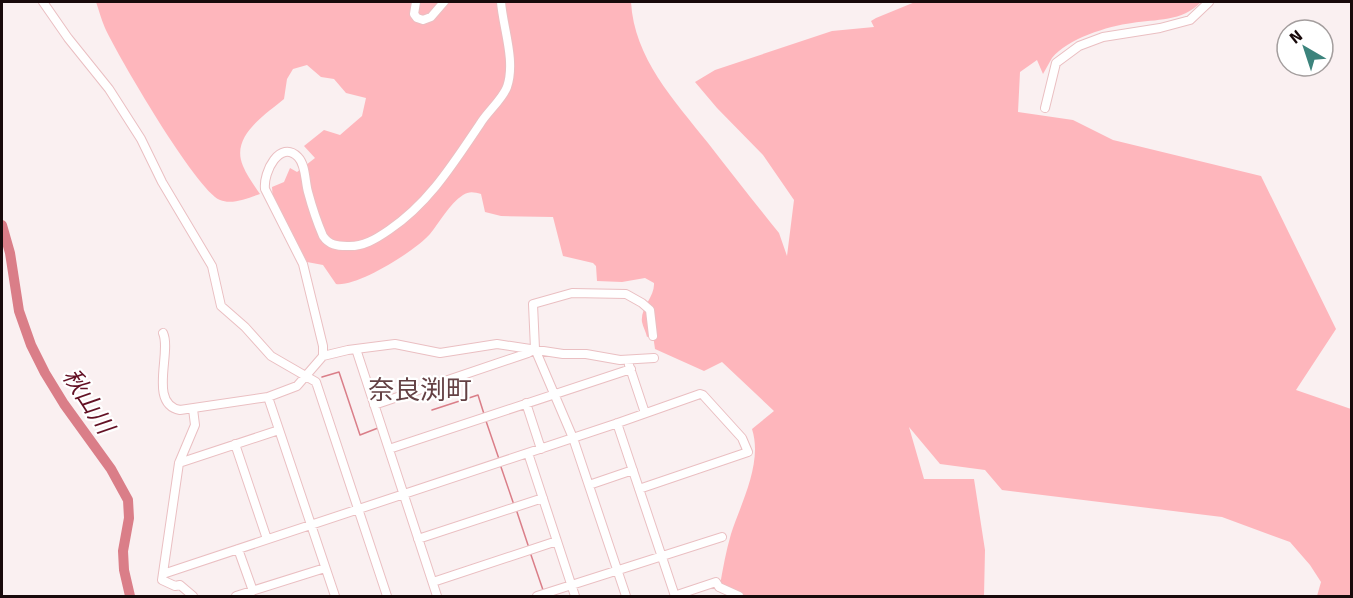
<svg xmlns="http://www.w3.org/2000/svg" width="1353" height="598" viewBox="0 0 1353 598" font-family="Signika,'Noto Sans JP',sans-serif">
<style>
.green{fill:#feb6bc}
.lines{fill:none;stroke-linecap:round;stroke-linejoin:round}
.stream{stroke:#da7e88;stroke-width:1.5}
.river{stroke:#da7e88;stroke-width:10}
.minor-casing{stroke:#eabfc2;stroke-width:10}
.minor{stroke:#fff;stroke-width:8}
.labels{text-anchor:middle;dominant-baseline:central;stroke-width:4.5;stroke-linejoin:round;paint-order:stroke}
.water-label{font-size:24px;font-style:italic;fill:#631024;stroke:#fff}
.quarter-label{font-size:26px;fill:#644144;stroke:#fff}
</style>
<rect width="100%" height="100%" fill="#faf0f1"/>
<path class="green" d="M96 2H631C634 58 674 100 708 143 731 173 755 203 779 233L787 256 794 200 763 155 717 108 695 82 715 70 832 31 874 27 871 21 876 18 915 2H1201C1182 22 1156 19 1132 23 1108 26 1067 39 1052 58 1049 63 1046 69 1043 74L1037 60 1020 72 1018 112 1073 120 1113 140 1261 176 1336 329 1296 390 1351 409V596H1317L1321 582 1310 565 1290 542 1222 517 1002 490 985 470 940 464 909 427 924 479H974L985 550 984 596H746L720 585C723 568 726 551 731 534 741 503 763 463 752 429L774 411 722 362 704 371 655 349 653 335 647 337C646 332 643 327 642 322 640 308 655 297 654 283L645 278 622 282 597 281 596 266 593 263 563 256 553 217 501 216 485 212 481 194C474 192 469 191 463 195 449 204 440 222 430 234 415 251 358 287 336 284L323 265 307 262 273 201 272 187 284 182 290 168 297 172 315 158 304 146 324 130 340 135 362 116 366 98 346 93 334 79 321 77 307 65 293 69 287 79 284 99C265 115 230 136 243 166 247 176 254 185 260 194 248 198 232 205 220 200 196 190 118 56 105 28 101 19 99 10 96 2Z"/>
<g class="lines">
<path class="stream" d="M322 377 339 372 360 435 378 428
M432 410 478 395 484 414
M486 421 499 459
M501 467 514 505
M516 509 529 548
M530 552 543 590"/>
<path class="river" d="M2 225 10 253 19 311 31 345 45 373 64 404 111 469 128 500 129 518 123 551 124 570 130 596"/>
<defs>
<path id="minor" d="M43 2 68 38 109 89 141 139 162 182 212 266 221 306 245 327 271 356 316 382 387 596
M416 2 414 14 417 18 423 20 431 17 444 2
M1045 108 1056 63 1079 46 1103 37 1160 28 1190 20 1209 2
M163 333C172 352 148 404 180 410L268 397 297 386 323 356 348 350 395 344 440 353 497 344 563 354H586L620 360 654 358
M356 349 437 596
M323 356V346L303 264 265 189C263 172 280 139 298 157 306 165 305 182 308 192 312 207 317 222 323 236 329 245 337 246 347 246 363 247 376 239 389 230 429 203 453 164 480 124 487 112 502 100 507 87 516 61 503 28 501 2
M629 365 645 413
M268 397 335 596
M526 403 541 449
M374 405 528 353 535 349
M617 423 675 596
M235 444 267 539
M389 449 631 369
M528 453 575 596
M179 463 279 430
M589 485 633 470
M418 539 543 498
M238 549 253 591
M163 574 615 424 700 394 703 395 742 438 748 452 639 489
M433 582 557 541
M193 596 180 585 175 586 162 580 179 463 195 425 193 409
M236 596 325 568
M537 596 722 537
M626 596 573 438 535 349 533 304 572 293 626 294 642 303 650 310 653 336
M674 596 716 582 719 587 739 596"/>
</defs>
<use href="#minor" class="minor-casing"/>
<use href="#minor" class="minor"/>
</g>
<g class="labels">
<g class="water-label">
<text transform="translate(88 401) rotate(57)">秋山川</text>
</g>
<g class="quarter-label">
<text x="420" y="391">奈良渕町</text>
</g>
</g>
<rect width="1353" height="598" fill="none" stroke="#180a0b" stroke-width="6"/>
<g transform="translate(1305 48) rotate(321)"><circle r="28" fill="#ffffff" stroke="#a39d9d" stroke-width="1.5"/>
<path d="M0-4.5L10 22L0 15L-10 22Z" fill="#3c837c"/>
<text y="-9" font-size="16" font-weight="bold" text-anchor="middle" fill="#180a0b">N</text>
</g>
</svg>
